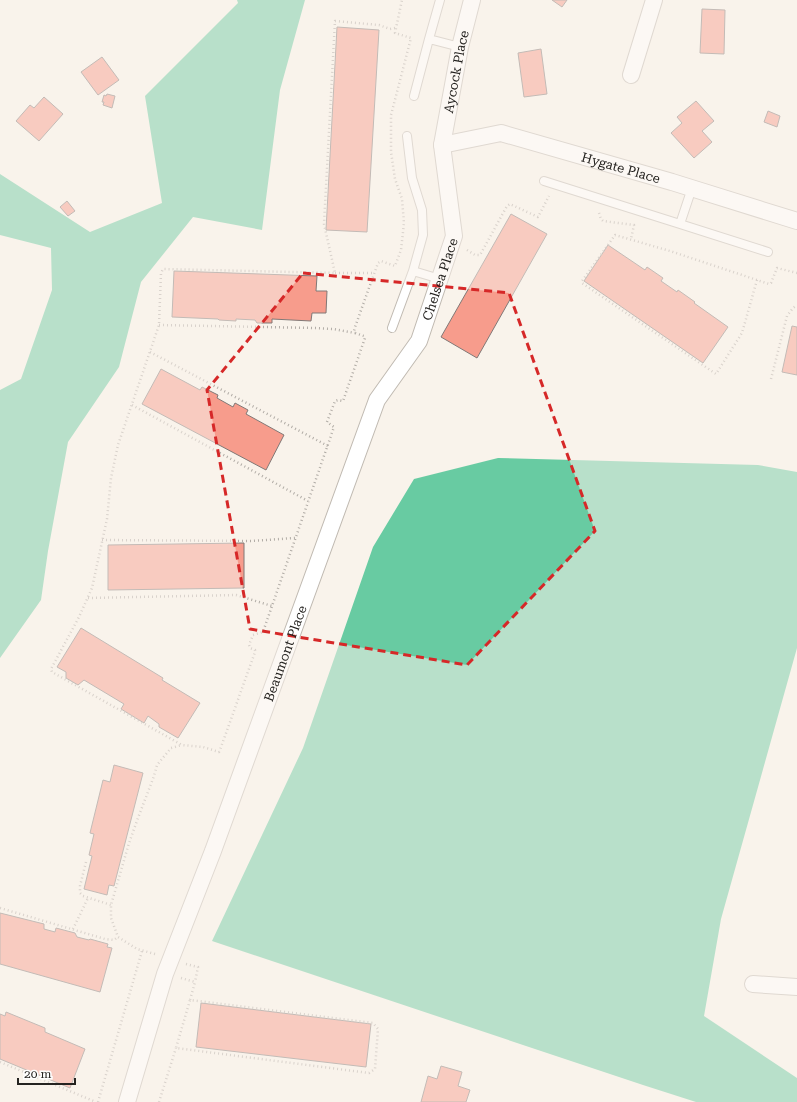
<svg xmlns="http://www.w3.org/2000/svg" width="797" height="1102" viewBox="0 0 797 1102" font-family="'Roboto Serif',serif">
<style>
.forest{fill:#68cba2}
.building{fill:#f79c8c;stroke:#817876}
.lines{fill:none;stroke-linecap:round;stroke-linejoin:round}
.service-casing{stroke:#c0bab2;stroke-width:10}
.minor-casing{stroke:#c0bab2;stroke-width:18}
.path{stroke:#b1aca6;stroke-width:2.5;stroke-dasharray:1 3;stroke-linecap:butt}
.service{stroke:#fff;stroke-width:8}
.minor{stroke:#fff;stroke-width:16}
.marked{fill:none;stroke:#d62828;stroke-width:3;stroke-dasharray:8 5;stroke-linejoin:round}
.labels{text-anchor:middle;dominant-baseline:central;stroke-width:4;stroke-linejoin:round;paint-order:stroke}
.street-label{font-size:13px;fill:#252320;stroke:#fff}
</style>
<rect width="100%" height="100%" fill="#f9f3eb"/>
<path class="forest" d="M237 0H305L280 90 262 230 193 217 141 282 119 367 68 442 48 551 41 600 0 658V390L21 379 52 290 51 248 0 235V174L90 232 162 203 145 96 238 3Z
M498 458 758 465 797 472V648L721 919 704 1016 797 1078V1102H696L643 1085 212 941 303 748 373 547 414 479Z"/>
<path class="building" d="M552 0H567L562 7Z
M702 9 725 10 724 54 700 53Z
M337 27 379 30 367 232 326 230Z
M541 49 547 94 524 97 518 53Z
M102 57 119 80 98 95 81 72Z
M107 94 115 96 112 108 103 105 104 102H102L104 95 106 96Z
M44 97 63 114 39 141 16 121 30 105 34 108Z
M696 101 714 121 702 131 712 142 694 158 671 133 682 123 677 117Z
M768 111 780 116 777 127 764 122Z
M67 201 75 211 68 216 60 207Z
M511 214 547 234 477 358 441 337Z
M608 245 645 270 647 267 663 278 661 281 677 292 678 290 695 302 694 303 728 327 703 363 584 281Z
M174 271 317 276 316 291H327L326 313H312L311 321 272 319V323H257L255 320 236 319V321L219 320 218 319 172 317Z
M792 326 797 327V375L782 372Z
M161 369 200 390 202 387 218 395 217 398 233 407 235 403 248 410 246 414 284 435 266 470 142 404Z
M244 543V588L108 590V545Z
M81 628 163 678 162 680 200 703 178 738 159 727V724L148 716 144 723 121 709 124 704 84 680 78 685 66 678V672L57 667Z
M114 765 143 773 114 886 109 885 107 895 84 889 92 856 89 855 94 834 90 833 103 780 110 782Z
M0 913 44 924V929L55 932 56 928 75 933 77 937 89 940 90 939 108 944 107 947 112 948 100 992 0 964Z
M201 1003 371 1024 366 1067 196 1047Z
M6 1012 45 1028V1032L85 1049 70 1088 0 1059V1014L5 1016Z
M441 1066 462 1072 458 1086 470 1090 466 1102H421L428 1076 437 1079Z"/>
<g class="lines">
<defs>
<path id="service" d="M440 0 429 39 460 47
M414 96 429 39
M407 136 412 178 422 210 423 235 413 271 440 279
M544 181 680 224
M692 188 680 224 768 252
M392 328 413 271"/>
<g id="minor">
<path d="M631 75 654 0"/>
<path id="s1" d="M442 145 501 133 672 182 797 221"/>
<path d="M753 984 797 987"/>
<path id="s2" d="M127 1102 165 974 213 851 377 400 419 341 454 236 442 145 460 47 472 0"/>
</g>
</defs>
<use href="#service" class="service-casing"/>
<use href="#minor" class="minor-casing"/>
<path class="path" d="M395 28 390 29 379 25 335 21 324 224 335 273 163 269 161 273 159 325 118 445 111 478 107 519 92 588 79 617 51 669 52 672 182 745 203 747 219 752 220 750 255 652V650L250 648 249 645 253 635 263 632 334 427 327 422 335 401 338 400 343 401 365 338 364 336 355 333 354 331 355 327 378 263 381 261 395 266 401 250 404 223 402 199 395 179 391 152V115L411 38 395 33 402 0
M599 213 601 219 603 221 634 225 631 239
M467 250 475 255H480L507 206 510 204 538 217 549 196
M335 273H375
M757 280 742 333 716 374 582 283V281L615 235 670 251 769 284 771 283 777 268 797 273
M159 325 315 328 333 329 355 333
M150 352 328 446
M771 379 787 316 793 308 797 305
M132 405 308 501
M102 540 251 541 295 538
M88 598 236 595 272 606
M86 862 80 886V893L83 896 111 905
M0 908 105 939 114 940 118 937
M73 929 88 898
M155 954 137 949 118 937 111 918V905L129 843 138 818 154 776 157 765 171 748 182 745
M186 964 198 967 195 982
M181 978 195 982 190 1000 373 1023 378 1029 375 1069 369 1073 176 1048 190 1000
M0 1062 96 1102
M98 1102 142 951
M159 1102 176 1048"/>
<use href="#service" class="service"/>
<use href="#minor" class="minor"/>
</g>
<path d="M0 0H797V1102H0ZM303 273 509 293 595 531 467 665 250 629 207 390Z" fill="#f9f3eb" fill-opacity=".55" fill-rule="evenodd"/>
<path class="marked" d="M303 273 509 293 595 531 467 665 250 629 207 390Z"/>
<g class="labels">
<g class="street-label">
<text stroke="none"><textPath href="#s2" startOffset="1095">Aycock Place</textPath></text>
<text stroke="none"><textPath href="#s1" startOffset="185">Hygate Place</textPath></text>
<text stroke="none"><textPath href="#s2" startOffset="883">Chelsea Place</textPath></text>
<text stroke="none"><textPath href="#s2" startOffset="476">Beaumont Place</textPath></text>
</g>
</g>
<path d="M18 1078v6h57v-6" fill="none" stroke="#252320" stroke-width="2"/>
<text x="24" y="1078" font-size="12" fill="#252320" stroke="#ffffff" stroke-width="3" paint-order="stroke">20 m</text>
</svg>
